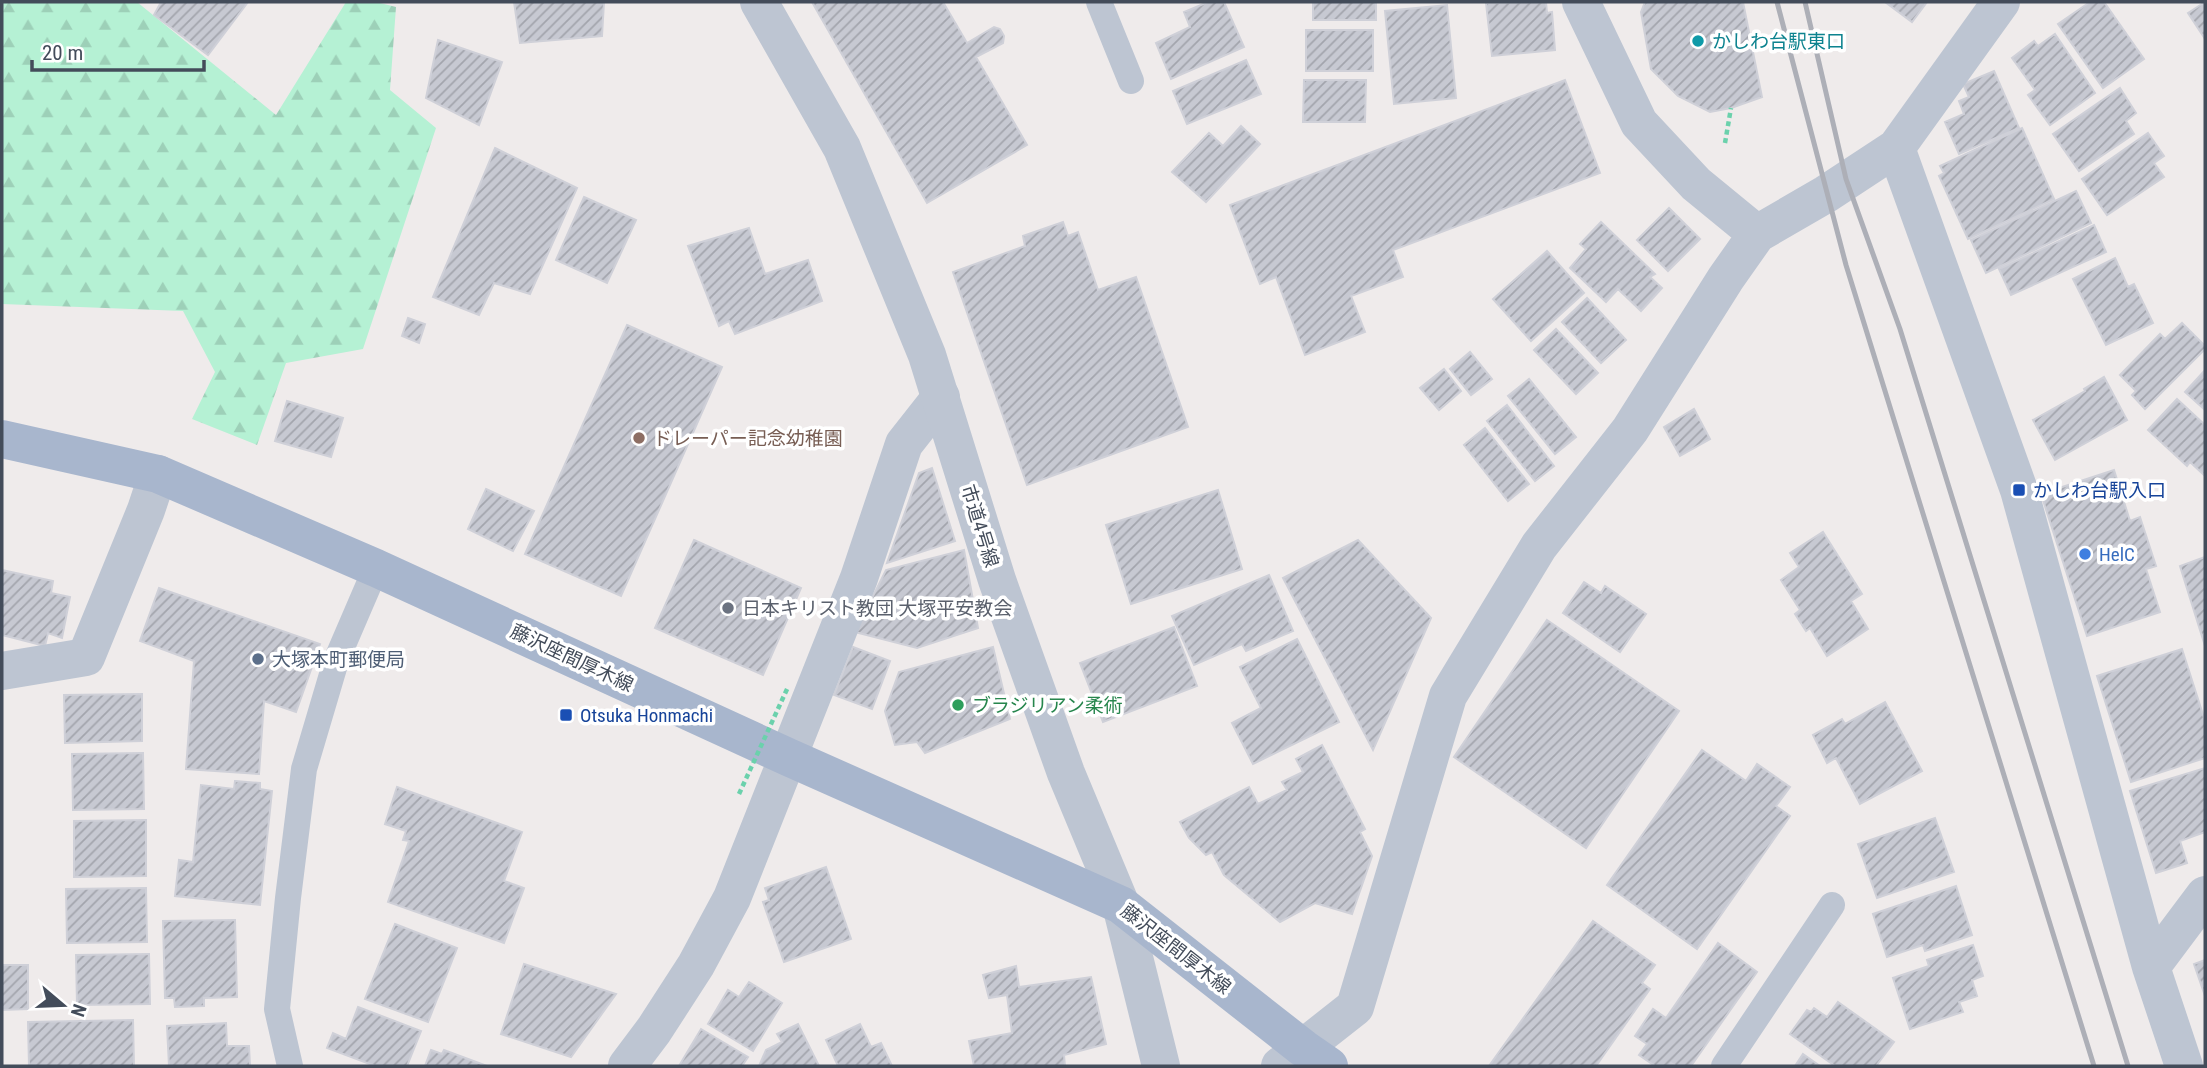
<svg xmlns="http://www.w3.org/2000/svg" width="2207" height="1068" viewBox="0 0 2207 1068" font-family="'Roboto Condensed','Noto Sans JP',sans-serif">
<style>
.forest{fill:url(#forest-firs)}
.building{fill:url(#building-hatch);stroke:#cfd0d8;stroke-width:2}
.lines{fill:none;stroke-linecap:round;stroke-linejoin:round}
.path{stroke:#6bd1ac;stroke-width:4.5;stroke-dasharray:5 3.5;stroke-linecap:butt}
.service{stroke:#bdc5d2;stroke-width:26}
.minor{stroke:#bdc5d2;stroke-width:38}
.tertiary{stroke:#bdc5d2;stroke-width:38}
.primary{stroke:#a8b6cd;stroke-width:38}
.rail{stroke:#adafb7;stroke-width:5}
.path-bridge{stroke:#6bd1ac;stroke-width:4.5;stroke-dasharray:5 3.5;stroke-linecap:butt}
.culture-dot{fill:#0f9aa8;stroke:#fff;stroke-width:2.5}
.education-dot{fill:#8d6e63;stroke:#fff;stroke-width:2.5}
.transit-dot{fill:#1a4fb4;stroke:#fff;stroke-width:2.5}
.shop-dot{fill:#3f7fe0;stroke:#fff;stroke-width:2.5}
.worship-dot{fill:#6b7280;stroke:#fff;stroke-width:2.5}
.service-dot{fill:#5c6f8a;stroke:#fff;stroke-width:2.5}
.leisure-dot{fill:#2e9e5b;stroke:#fff;stroke-width:2.5}
.labels{text-anchor:middle;dominant-baseline:central;stroke-width:7;stroke-linejoin:round;paint-order:stroke}
.culture-label{font-size:19px;fill:#0d838f;stroke:#fff;text-anchor:start}
.education-label{font-size:19px;fill:#785e54;stroke:#fff;text-anchor:start}
.transit-label{font-size:19px;fill:#164399;stroke:#fff;text-anchor:start}
.street-label{font-size:19px;fill:#434c5a;stroke:#fff}
.shop-label{font-size:19px;fill:#366cbe;stroke:#fff;text-anchor:start}
.worship-label{font-size:19px;fill:#5b616d;stroke:#fff;text-anchor:start}
.service-label{font-size:19px;fill:#4e5e75;stroke:#fff;text-anchor:start}
.leisure-label{font-size:19px;fill:#27864d;stroke:#fff;text-anchor:start}
</style>
<defs>
<pattern id="forest-firs" width="22" height="20" patternUnits="userSpaceOnUse" patternTransform="scale(1.75)"><rect width="22" height="20" fill="#b5f1d4"/><path d="M5 1l3.5 6h-7zM16 11l3.5 6h-7z" fill="#9dd0b8"/></pattern>
<pattern id="building-hatch" width="6" height="6" patternUnits="userSpaceOnUse" patternTransform="scale(1.75)"><rect width="6" height="6" fill="#c7c9d2"/><path d="M-1 1l2-2M0 6l6-6M5 7l2-2" fill="none" stroke="#a3a5ad"/></pattern>
</defs>
<rect width="100%" height="100%" fill="#efebeb"/>
<path class="forest" d="M2 2H137L276 115 346 2H376L396 7 390 90 436 128 363 349 286 363 257 445 192 419 215 372 183 311 2 304Z"/>
<path class="building" d="M161 2H248L208 55 154 15Z
M514 2H604L602 36 520 43Z
M812 2H943L967 43 994 27 1000 29 1004 36 1003 43 976 57 1027 145 927 203Z
M1208 2H1224L1244 47 1171 79 1156 43 1190 27 1184 12Z
M1313 2H1376V20H1313Z
M1546 2 1547 13 1552 12 1555 50 1492 56 1486 3Z
M1645 2H1743L1762 97 1731 108 1710 112 1678 96 1651 69 1641 12Z
M1885 2H1927L1912 22Z
M2090 2H2104L2144 59 2103 88 2058 24Z
M2205 2V39L2188 13Z
M1447 5 1456 98 1394 104 1385 11Z
M1306 30H1373V71H1306Z
M2055 34 2095 93 2050 125 2028 95 2035 90 2012 58 2034 41 2038 46Z
M438 40 502 62 479 125 426 98Z
M1246 60 1261 94 1187 124 1173 91Z
M1994 71 2019 128 1959 154 1945 122 1964 114 1959 101 1969 97 1963 84Z
M1304 80H1366L1365 122H1303Z
M1565 80 1600 173 1393 250 1403 277 1351 296 1365 332 1305 355 1276 277 1260 284 1230 205Z
M2120 88 2136 113 2126 121 2134 134 2079 171 2053 134Z
M1241 126 1260 144 1206 202 1172 172 1209 133 1223 146Z
M2022 128 2054 199 1968 239 1939 176 1944 173 1940 166Z
M2148 133 2164 156 2154 163 2164 177 2107 215 2082 179Z
M495 148 577 188 530 294 494 283 479 315 433 297Z
M2076 191 2091 223 1986 273 1971 240Z
M584 197 636 220 607 283 556 260Z
M1669 208 1700 239 1668 271 1637 240Z
M1063 222 1068 236 1078 232 1098 290 1136 277 1188 427 1027 485 953 272 1025 246 1023 236Z
M1601 222 1655 274 1650 277 1662 288 1641 311 1618 289 1606 302 1570 268 1586 249 1580 244Z
M2094 225 2106 252 2011 295 1999 269Z
M749 228 765 274 808 260 822 301 735 334 729 321 719 326 688 246Z
M1547 251 1584 293 1531 341 1493 299Z
M2115 258 2128 287 2134 284 2153 323 2106 345 2073 279Z
M1587 298 1626 340 1601 363 1562 322Z
M408 318 425 324 419 343 402 336Z
M2182 323 2205 346V349L2145 409 2132 395 2136 391 2120 375 2160 334 2165 339Z
M627 325 722 367 621 596 525 554Z
M1556 329 1598 373 1576 394 1534 350Z
M1470 352 1492 379 1471 395 1450 369Z
M1444 369 1461 391 1439 410 1420 388Z
M2205 370V410L2185 392Z
M2104 377 2127 420 2055 460 2033 420 2085 391 2084 389Z
M1529 379 1576 437 1555 454 1508 396Z
M2177 399 2205 425V476L2190 462 2187 466 2148 430Z
M287 401 343 418 331 457 275 441Z
M1507 405 1554 466 1535 481 1487 421Z
M1694 409 1710 439 1680 456 1664 427Z
M1485 428 1529 484 1508 501 1464 445Z
M932 468 955 541 887 563 919 473Z
M2114 470 2130 521 2140 517 2156 566 2146 569 2160 612 2087 636 2041 494Z
M486 489 534 511 513 551 468 529Z
M1218 490 1242 569 1131 604 1106 525Z
M1823 532 1862 594 1851 601 1868 629 1827 656 1810 628 1806 631 1795 614 1800 610 1781 580 1799 567 1790 553Z
M694 540 801 588 763 675 655 628Z
M1358 540 1431 618 1373 750 1283 578Z
M964 550 978 628 917 648 855 632 886 570Z
M2205 557V646L2180 566Z
M2 570 53 581 51 593 70 597 62 638 48 633 45 646 2 635Z
M1269 575 1293 631 1246 651 1242 644 1194 665 1172 616Z
M1584 582 1601 593 1605 586 1646 614 1620 652 1563 613Z
M159 588 320 644 296 712 264 701 259 774 186 769 194 661 140 641Z
M1547 620 1679 711 1586 848 1454 757Z
M1174 627 1197 686 1103 722 1080 663Z
M1297 639 1339 722 1253 764 1232 723 1261 708 1240 667Z
M853 647 890 661 872 709 834 695Z
M993 647 1010 719 925 753 917 742 895 745 885 711 899 672Z
M2182 649 2205 721V758L2131 782 2097 676Z
M142 694V741L65 743 64 695Z
M1885 702 1922 771 1860 804 1836 758 1827 763 1813 735 1842 719 1845 724Z
M1322 745 1365 829 1360 832 1372 856 1352 914 1315 903 1280 922 1224 875 1212 852 1206 855 1189 838 1180 822 1249 787 1258 804 1287 790 1282 782 1303 772 1296 759Z
M1702 750 1746 781 1757 764 1790 787 1776 806 1790 816 1697 949 1607 885Z
M143 753 144 809 73 810 72 754Z
M2205 768V832L2180 841 2187 863 2156 873 2130 791Z
M235 781 260 783V789L272 791 260 905 175 896 179 860 193 862 201 785 234 789Z
M397 787 522 832 504 881 524 888 504 943 388 902 409 841 403 840 406 831 385 824Z
M1935 818 1954 872 1877 898 1858 844Z
M146 820V876L74 877V821Z
M826 867 851 939 784 962 763 902 769 900 765 888Z
M1956 886 1972 935 1925 951 1923 945 1887 957 1873 914Z
M146 888 147 942 67 943 66 889Z
M235 920 237 997 204 998V1006L175 1007 174 998H165L163 921Z
M1593 921 1655 965 1642 983 1650 989 1596 1066H1489Z
M395 924 457 948 428 1022 365 999Z
M1718 943 1757 972 1691 1066H1676L1671 1063 1669 1066H1655L1639 1055 1647 1044 1635 1036 1653 1009 1666 1018Z
M1973 945 1983 976 1972 980 1977 996 1959 1002 1963 1012 1910 1029 1893 978 1929 966 1927 960Z
M149 954 150 1004 77 1005 76 955Z
M2205 960V996L2194 964Z
M524 964 616 994 571 1057 501 1034Z
M2 965H28V1009L2 1010Z
M1016 966 1019 987 1091 977 1106 1044 1064 1055 1065 1066H974L969 1041 1012 1033 1007 995 989 998 983 975Z
M749 982 782 1003 753 1051 708 1024 728 990 739 997Z
M1838 1002 1894 1042 1876 1066H1835L1790 1034 1807 1010 1811 1012 1814 1008 1827 1017Z
M358 1007 421 1031 407 1066H375L327 1048 333 1033 346 1039Z
M133 1020 134 1066H29L28 1022Z
M226 1023 227 1046H249L250 1066H169L167 1026Z
M798 1024 819 1066H759L766 1050 782 1042 777 1034Z
M860 1024 871 1047 881 1043 892 1066H838L826 1040Z
M701 1029 748 1057 742 1066H679Z
M431 1050 442 1054 444 1050 487 1066H425Z
M1803 1054 1820 1066H1795Z"/>
<g class="lines">
<path class="path" d="M1725 143 1731 108"/>
<path class="service" d="M1099 2 1131 81
M290 1066 277 1009 288 898 304 769 336 661 376 568
M1724 1066 1832 905"/>
<path class="minor" d="M1581 2 1639 123 1696 184 1757 234
M1896 148 2019 490 2151 967 2184 1066
M2 671 86 657 146 510 158 474
M2151 967 2205 895
M627 1066 654 1030 696 965 732 898 859 578 904 444 941 397
M1280 1066 1355 1007 1448 696 1539 546 1630 430 1726 278 1757 234 1826 194 1896 148 2001 2"/>
<path class="tertiary" d="M759 2 842 148 927 355 997 580 1066 773 1121 905 1161 1066"/>
<path class="primary" d="M2 439 158 474 376 568 788 757 1121 905 1303 1048 1329 1066"/>
<path class="rail" d="M1777 2 1846 265 2094 1066
M1805 2 1846 179 1900 329 2128 1066"/>
<path class="path-bridge" d="M739 794 788 687"/>
</g>
<circle class="culture-dot" cx="1698" cy="41" r="7"/>
<circle class="education-dot" cx="639" cy="438" r="7"/>
<g class="transit-dot">
<rect x="2012" y="483" width="14" height="14" rx="3.5"/>
<rect x="559" y="708" width="14" height="14" rx="3.5"/>
</g>
<circle class="shop-dot" cx="2085" cy="554" r="7"/>
<circle class="worship-dot" cx="728" cy="608" r="7"/>
<circle class="service-dot" cx="258" cy="659" r="7"/>
<circle class="leisure-dot" cx="958" cy="705" r="7"/>
<g class="labels">
<g class="culture-label">
<text x="1712" y="41">かしわ台駅東口</text>
</g>
<g class="education-label">
<text x="653" y="438">ドレーパー記念幼稚園</text>
</g>
<g class="transit-label">
<text x="2033" y="490">かしわ台駅入口</text>
<text x="580" y="715">Otsuka Honmachi</text>
</g>
<g class="street-label">
<text transform="translate(980 526) rotate(73)">市道4号線</text>
<text transform="translate(572 658) rotate(25)">藤沢座間厚木線</text>
<text transform="translate(1176 949) rotate(38)">藤沢座間厚木線</text>
</g>
<g class="shop-label">
<text x="2099" y="554">HelC</text>
</g>
<g class="worship-label">
<text x="742" y="608">日本キリスト教団 大塚平安教会</text>
</g>
<g class="service-label">
<text x="272" y="659">大塚本町郵便局</text>
</g>
<g class="leisure-label">
<text x="972" y="705">ブラジリアン柔術</text>
</g>
</g>
<rect width="2207" height="1068" fill="none" stroke="#434c5a" stroke-width="7"/>
<g transform="translate(63 1005) rotate(109)" stroke="#ffffff" stroke-width="5" paint-order="stroke">
<path d="M0-5L12 26L0 18L-12 26Z" fill="#434c5a"/>
<text y="-10" font-size="19" font-weight="bold" text-anchor="middle" fill="#434c5a">N</text>
</g>
<path d="M32 60v10h172v-10" fill="none" stroke="#434c5a" stroke-width="3.5"/>
<text x="42" y="60" font-size="21" fill="#434c5a" stroke="#ffffff" stroke-width="5" paint-order="stroke">20 m</text>
</svg>
